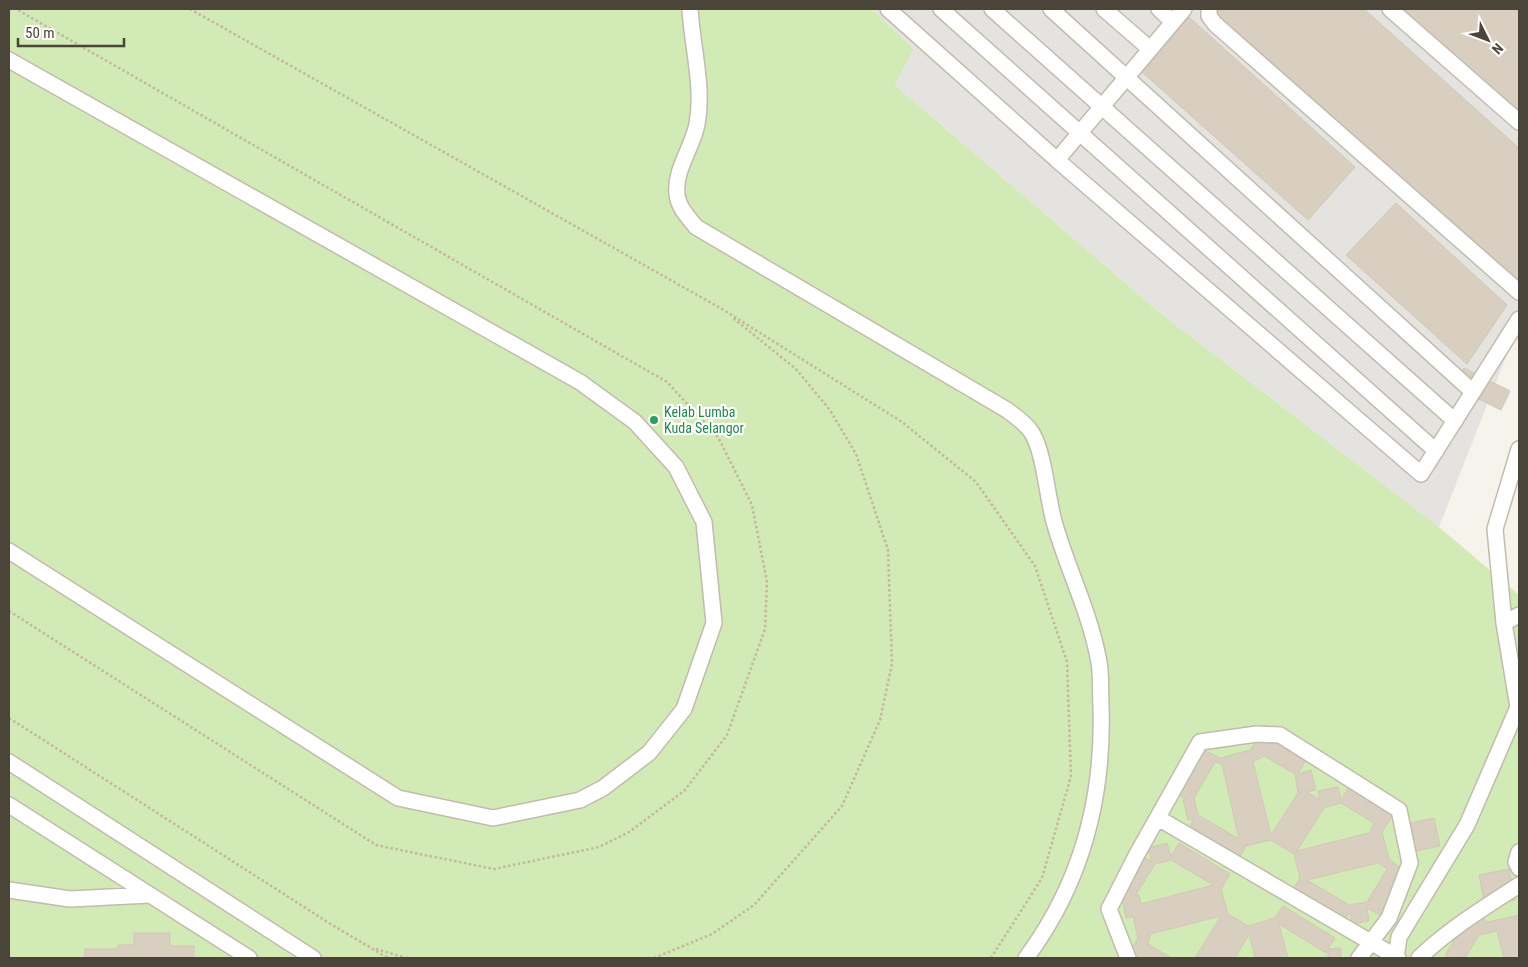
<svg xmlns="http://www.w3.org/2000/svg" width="1528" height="967" viewBox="0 0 1528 967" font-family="'Roboto Condensed',sans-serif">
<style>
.green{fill:#d2eab5}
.parking{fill:#e5e3e0}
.building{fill:#d8cfc1;stroke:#d3c7b4;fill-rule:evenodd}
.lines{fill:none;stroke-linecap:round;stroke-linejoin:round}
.minor-casing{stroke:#c2bbae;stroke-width:18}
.path{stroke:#c4b79f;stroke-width:2.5;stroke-dasharray:2.5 2.5;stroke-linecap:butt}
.minor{stroke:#fff;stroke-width:15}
.leisure-dot{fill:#2e9e5b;stroke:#fff;stroke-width:2}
.labels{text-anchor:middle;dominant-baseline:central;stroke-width:4.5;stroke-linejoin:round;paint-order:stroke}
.leisure-label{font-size:14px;fill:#27864d;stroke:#fff;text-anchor:start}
</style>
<rect width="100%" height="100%" fill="#f6f3ec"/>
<path class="green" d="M9 9H872L914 49 895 85 1159 312 1439 527 1519 595V958H9Z"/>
<path class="parking" d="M872 9H1519V219L1511 231 1519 256V324L1439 527 1159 312 895 85 914 49Z"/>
<path class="building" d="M1218 9H1364L1519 148V276L1517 283 1215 13Z
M1398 9H1519V118Z
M1189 17 1355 167 1308 220 1142 72Z
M1396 203 1507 305 1467 364 1346 255Z
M1464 368 1510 391 1501 410 1454 387Z
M1261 734 1306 760 1298 774 1311 770 1316 790 1307 792 1320 800 1318 791 1338 787 1341 800 1349 787 1394 814 1382 832 1389 859 1407 873 1382 916 1367 908 1369 921 1352 924 1350 912 1342 925 1290 895 1300 878 1294 854 1271 840 1246 846 1237 862 1186 832 1194 819 1188 820 1183 800 1186 799 1176 793 1202 749 1220 758 1250 750ZM1264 756 1295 774 1298 793 1271 835 1253 762ZM1215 762 1222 764 1239 839 1198 815 1194 798ZM1341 803 1374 823 1369 833 1297 851 1324 808ZM1378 863 1387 869 1367 902 1349 905 1307 880Z
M1434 818 1440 846 1411 852 1406 824Z
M1167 843 1171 856 1179 843 1230 874 1221 889 1228 914 1248 926 1275 918 1283 906 1335 938 1328 949 1341 948V958H1328V950L1326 953 1279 924 1288 958H1255L1249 934 1235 958H1195L1221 916 1150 934 1148 944 1171 958H1131L1127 956 1138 938 1133 916 1126 918 1123 903 1112 896 1140 854 1152 862 1148 848ZM1171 860 1213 885 1141 904 1139 895 1135 896 1155 864Z
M1509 869 1515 900 1485 906 1479 875Z
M1472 912 1488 922 1519 915V958H1504L1497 931 1479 935 1465 958H1450L1445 955Z
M134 933H170V946H194V958H84L85 949H117L118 945H134Z"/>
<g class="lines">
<defs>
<path id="minor" d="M690 9C692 46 704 87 697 124 693 147 674 170 677 194 678 207 688 217 696 227L1007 410C1016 417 1026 423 1032 433 1045 455 1047 499 1055 525 1068 570 1089 611 1098 657 1102 673 1100 691 1101 706 1104 798 1081 884 1026 958
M888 9 1057 160
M941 9 1436 451
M992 9 1455 421
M1051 9 1473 392
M1104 9 1150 49
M1159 9 1173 22
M1184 9 1057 160 1421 474 1519 319
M1209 9V16L1215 24 1519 292
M1390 9 1519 122
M9 60 580 382 635 422 676 467 704 522 714 623 684 709 649 753 603 788 580 800 493 818 398 798 9 551
M1504 623 1519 615
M9 762 313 958
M9 805 249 958
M1158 818 1398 958
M1519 852 1516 862 1519 868
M9 890 70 899 150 895
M1128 958 1109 909 1136 856 1200 742 1257 734 1280 735 1399 810 1410 863 1389 918 1359 958
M1396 958 1399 937 1467 825 1518 707 1504 623 1495 529 1519 449
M1419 958C1449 929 1484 908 1519 885"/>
</defs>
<use href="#minor" class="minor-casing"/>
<path class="path" d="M190 9 722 309 902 422 976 482 1035 566 1067 662 1071 776 1042 878 991 958
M9 611 376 845 494 869 599 847 629 832 685 790 727 735 765 629 767 582 752 505 718 437 667 382 16 9
M9 718 329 923 388 958
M376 949 407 958
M654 958 712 934 754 905 842 806 880 720 892 664 888 550 856 454 830 410 796 369 733 318"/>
<use href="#minor" class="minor"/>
</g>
<circle class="leisure-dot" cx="654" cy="420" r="5"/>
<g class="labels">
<g class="leisure-label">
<text x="664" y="412">Kelab Lumba<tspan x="664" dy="16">Kuda Selangor</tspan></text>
</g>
</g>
<rect width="1528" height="967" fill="none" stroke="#4b4439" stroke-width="20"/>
<g transform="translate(1488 40) rotate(132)" stroke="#ffffff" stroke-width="4" paint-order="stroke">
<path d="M0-4L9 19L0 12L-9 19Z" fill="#4b4439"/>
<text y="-8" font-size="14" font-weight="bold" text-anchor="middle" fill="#4b4439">N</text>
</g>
<path d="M18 38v8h106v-8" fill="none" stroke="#4b4439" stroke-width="2.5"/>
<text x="25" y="38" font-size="15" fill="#4b4439" stroke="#ffffff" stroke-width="4" paint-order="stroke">50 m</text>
</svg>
